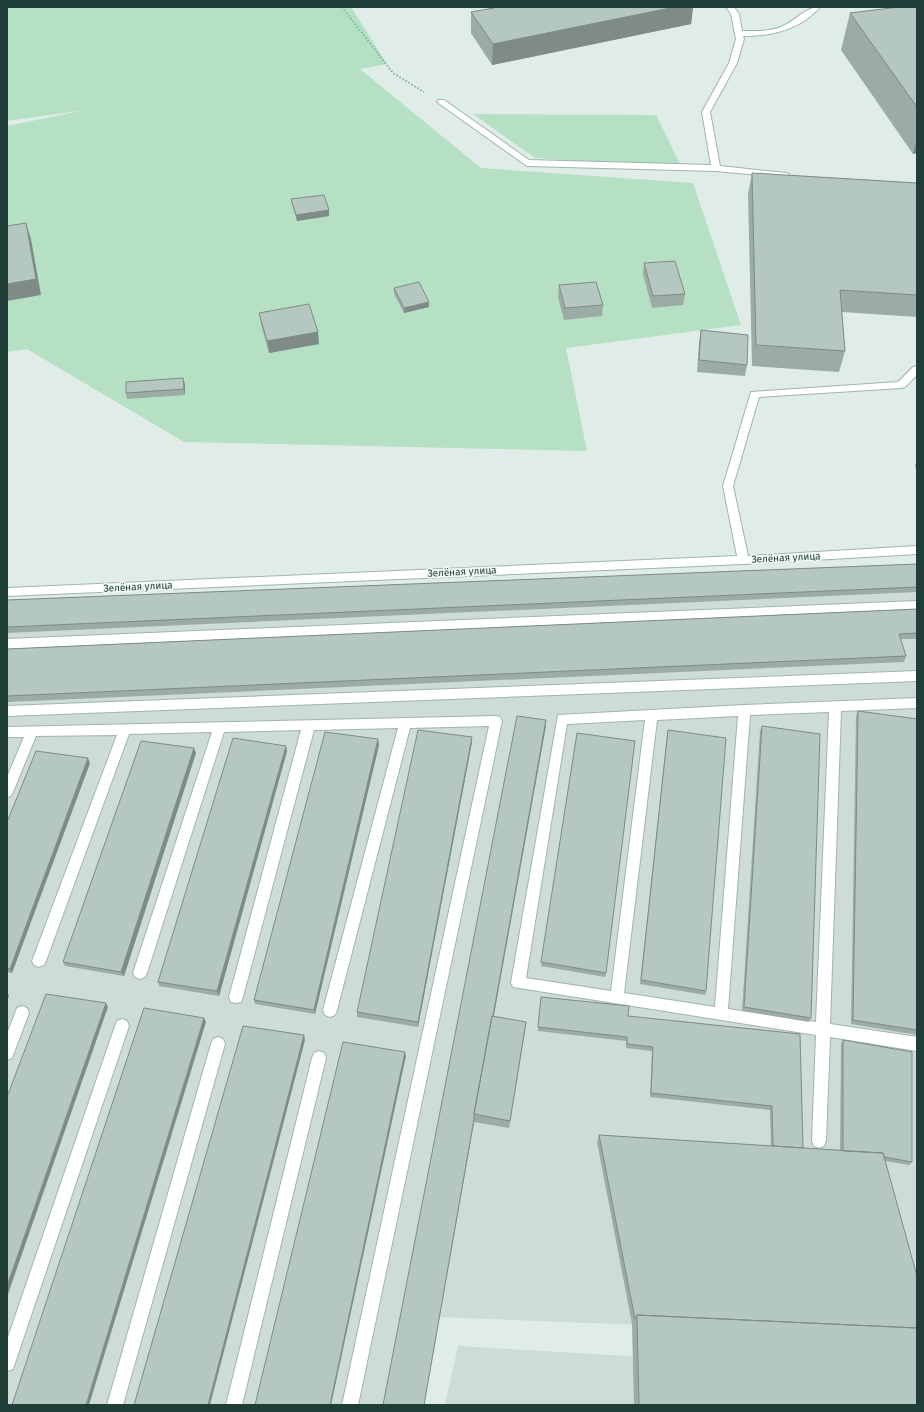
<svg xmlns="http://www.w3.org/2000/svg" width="924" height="1412" viewBox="0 0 924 1412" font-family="'Fira Sans',sans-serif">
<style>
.built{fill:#cddcd6}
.green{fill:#b6e0c3}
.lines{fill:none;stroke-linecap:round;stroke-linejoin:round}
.minor-casing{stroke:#a1b4af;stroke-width:2}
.path{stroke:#7cb3a5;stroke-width:2;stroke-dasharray:1.5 2;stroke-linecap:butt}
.minor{fill:#fff;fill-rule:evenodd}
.wall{fill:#9baba5}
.shaded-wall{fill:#7e8b86}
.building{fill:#b4c7c0;stroke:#7e8b86}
.labels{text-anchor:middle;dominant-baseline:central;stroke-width:3.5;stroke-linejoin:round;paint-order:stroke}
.street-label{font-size:10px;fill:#1e3e37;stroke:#f0f8f5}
</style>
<rect width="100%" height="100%" fill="#dfece7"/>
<path class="built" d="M917 570V1336L440 1317 424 1405H7V606Z
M458 1346 917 1373V1405H445Z"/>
<path class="green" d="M7 7H351L387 64 360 69 481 168 693 183 741 325 566 348 587 451 184 442 27 349 7 352V126L85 110 7 121Z
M473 114 656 115 682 168 535 158Z"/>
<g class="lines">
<defs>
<path id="minor" d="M726 7H734L739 14 742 31C757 31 772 32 785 25 797 19 806 7 820 7 800 30 772 36 743 36L744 39 737 63 710 112 720 166 786 173 789 174V178L716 171 527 166 437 102 438 100H444L529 160 711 165 702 112 729 63 736 39 731 14Z
M917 366V375L905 387 901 388 759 397 733 486 748 556 917 546V554L743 564 7 596V588L737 556 723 486 751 392 898 382 913 367Z
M917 601V609L7 649V639Z
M917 671V681L7 716V706Z
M917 698V708L841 711 830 1024 917 1037V1051L830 1037 826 1141 824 1146 819 1148 814 1146 812 1141 816 1035 513 987 511 983 558 715 744 705ZM829 712 816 1022 728 1009 750 715ZM738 716 715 1007 624 993 657 720ZM645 720 611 991 526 978 567 724Z
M496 716 500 717 502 721 358 1405H342L489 726 410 728 337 1010 335 1015 330 1017 325 1015 323 1010 398 728 314 730 243 997 241 1002 236 1003 231 1002 229 997 301 730 224 732 147 973 145 977 140 979 135 977 133 973 212 732 129 734 46 961 44 965 39 967 34 965 32 961 117 735 36 736 13 792 11 796 7 797V777L24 737H7V727Z
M22 1006 27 1008 29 1013 12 1058 7 1060V1034L17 1008Z
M122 1019 127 1021 129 1026 15 1363 13 1369 7 1371V1340L115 1026 117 1021Z
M218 1037 223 1039 225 1044 123 1405H107L211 1044 213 1039Z
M319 1051 324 1053 326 1058 242 1405H226L312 1058 314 1053Z"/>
</defs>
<use href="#minor" class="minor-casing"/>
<path class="path" d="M342 7 393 73 424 92"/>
<use href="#minor" class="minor"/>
</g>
<path class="wall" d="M499 7H693L691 24 492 65 471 33V12Z
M917 7V153L913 154 841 50 850 13Z
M752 173 917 183V317L842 312 845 351 839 372 752 366 748 194Z
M291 199 329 216 297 221 292 205Z
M644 263 685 294 683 305 652 308 643 274Z
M559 285 603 305 602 316 564 320 558 297Z
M394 288 429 307 404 313 394 294Z
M259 313 319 344 269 353 261 324Z
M701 330 747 365 745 376 697 372 699 342Z
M185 384V395L127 399 126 393Z
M917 460V473L915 465Z
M917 564V592L7 633V600Z
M917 609V639H901L906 656 904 662 7 702V649Z
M858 711 917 719V1035L851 1024 856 716Z
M546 720 493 1016 526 1022 525 1030 509 1128 474 1122 424 1405H383Z
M762 726 811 1018 809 1022 742 1011 760 731Z
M668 730 706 991 705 995 640 984 667 735Z
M577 733 606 973 605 977 541 966Z
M378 739 379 745 315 1014 255 1004 254 1000Z
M472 742 418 1027 357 1017V1012Z
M286 746 287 751 219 996 159 986 158 982Z
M196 753 124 976 65 966 63 962Z
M90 763 12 973 7 972V822Z
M541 997 628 1016 800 1034 803 1148 840 1150 841 1044 843 1040 912 1162 909 1165 885 1161 917 1405H634L632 1324 597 1142 599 1135 771 1146 770 1110 650 1097 652 1051 626 1048V1041L538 1031Z"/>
<path class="shaded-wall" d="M675 7H693L691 24 492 65 493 44Z
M917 139V153L913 154Z
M329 210V216L297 221 296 215Z
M26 223 31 239 41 295 7 301V284Z
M429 302V307L404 313V308Z
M318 332 319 344 269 353 267 341Z
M183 378 185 384V395L184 389Z
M546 720V726L476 1115H475Z
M472 737V742L418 1027V1022Z
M378 739 379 745 315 1014 314 1010Z
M286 746 287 751 219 996 217 991Z
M194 748 196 753 124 976 121 972Z
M88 758 90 763 12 973 10 969Z
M7 992 9 996 7 1001Z
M106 1003 108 1007 7 1297V1286Z
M204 1018 206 1022 89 1405H86Z
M526 1022 525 1030 509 1128 510 1121Z
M304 1035 305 1040 210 1405H208Z
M405 1052 406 1056 331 1405H330Z
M474 1119V1122L424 1405Z"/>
<path class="building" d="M499 7H675L493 44 471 12Z
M899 7H917V107L850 13Z
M752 173 917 183V295L840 290 845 351 756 345Z
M324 195 329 210 296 215 291 199Z
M26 223 36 279 7 284V226Z
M675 261 685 294 653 296 644 263Z
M419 282 429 302 404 308 394 288Z
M596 282 603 305 565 308 559 285Z
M309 304 318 332 267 341 259 313Z
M701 330 748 335 747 365 699 360Z
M183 378 184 389 126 393V382Z
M917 564V587L7 627V600Z
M917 609V633L899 634 906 656 7 696V649Z
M858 711 917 719V1030L853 1020Z
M517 716 546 720 493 1016H492L474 1114V1119L424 1405H383Z
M762 726 820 734 811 1018 744 1007Z
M418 730 472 737 418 1022 357 1012Z
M668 730 726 738 706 991 641 980Z
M325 732 378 739 314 1010 254 1000Z
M577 733 635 741 606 973 541 962Z
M233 738 286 746 217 991 158 982Z
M141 741 194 748 121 972 63 962Z
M36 751 88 758 10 969 7 968V822Z
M46 994 106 1003 7 1286V1097Z
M541 997 629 1006 628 1016 800 1034 803 1148 773 1146 772 1106 651 1093 653 1047 627 1044V1037L538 1027Z
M144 1008 204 1018 86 1405H12Z
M492 1016 526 1022 510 1121 474 1114Z
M243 1026 304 1035 208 1405H134Z
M843 1040 912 1052V1162L884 1157 883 1153 843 1151Z
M343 1042 405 1052 330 1405H255Z
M599 1135 883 1153 917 1276V1328L637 1315 635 1319Z
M637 1315 917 1328V1405H639Z"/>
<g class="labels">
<g class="street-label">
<text transform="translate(786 558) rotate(-3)">Зелёная улица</text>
<text transform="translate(462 572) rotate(-3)">Зелёная улица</text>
<text transform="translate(138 587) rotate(-3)">Зелёная улица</text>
</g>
</g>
<rect width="924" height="1412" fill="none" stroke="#1e3e37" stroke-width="16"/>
</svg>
